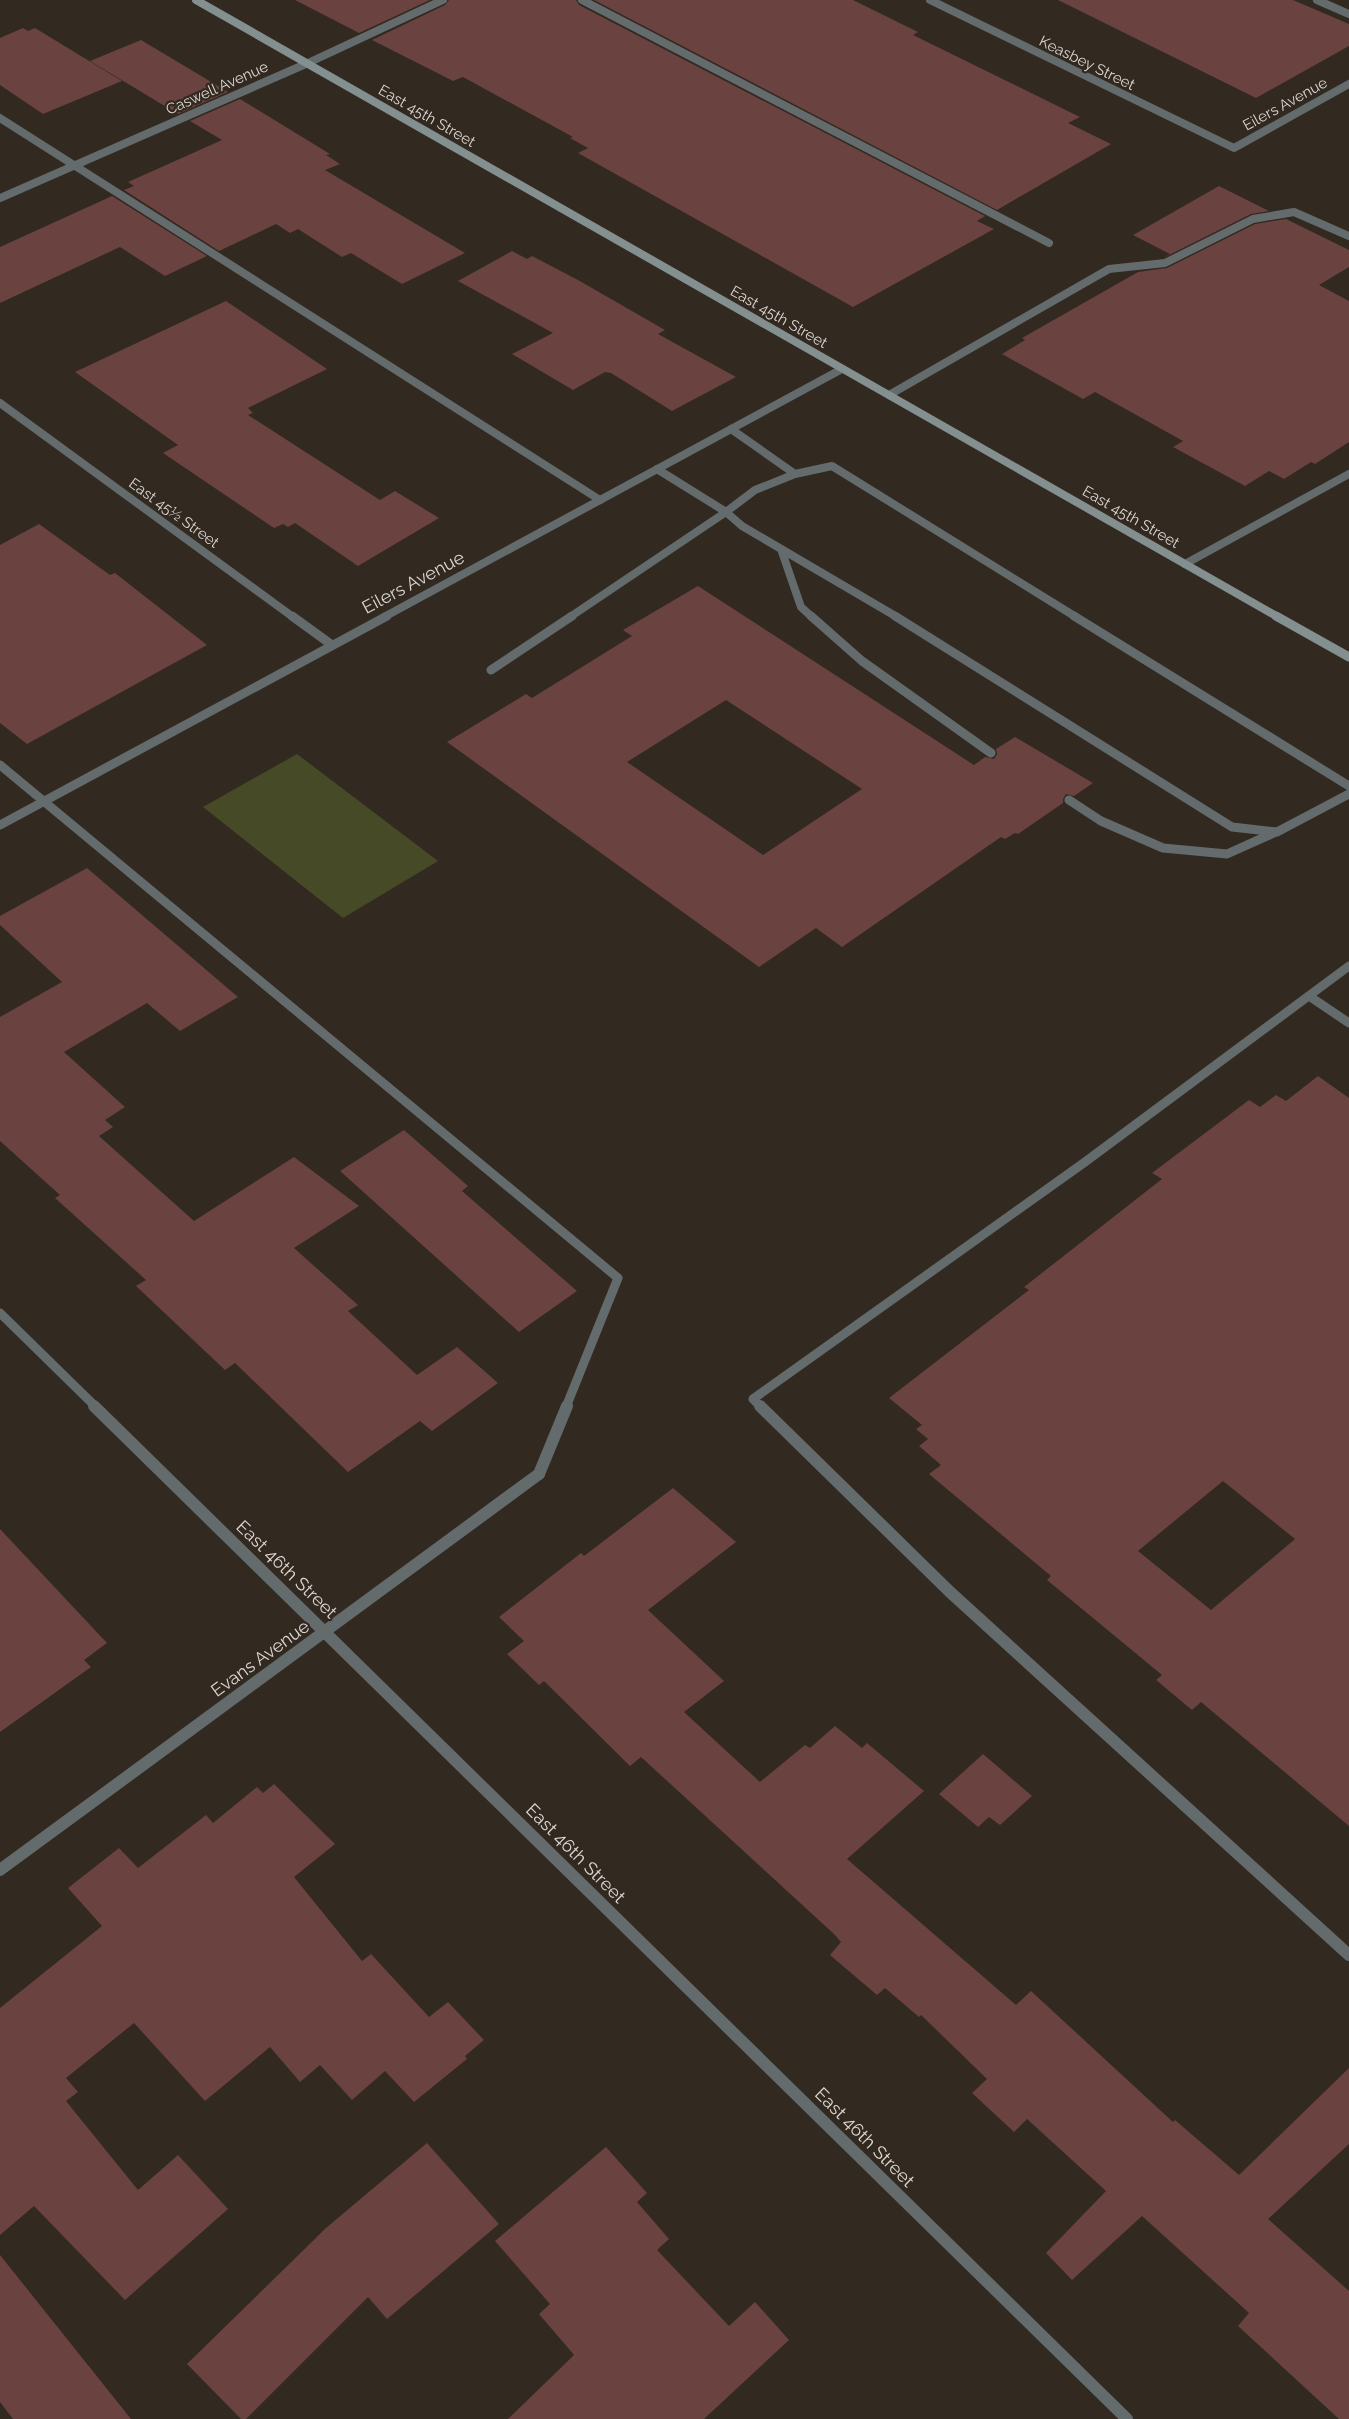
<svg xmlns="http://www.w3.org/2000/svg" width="1349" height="2419" viewBox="0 0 1349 2419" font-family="Raleway,sans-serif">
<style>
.green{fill:#474a26}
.building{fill:#6a423f;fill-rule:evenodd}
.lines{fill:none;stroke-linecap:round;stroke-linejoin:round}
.lane-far2{stroke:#646b6c;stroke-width:8}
.lane-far1{stroke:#646b6c;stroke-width:9}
.lane{stroke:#646b6c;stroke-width:12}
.street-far2{stroke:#646b6c;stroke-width:8}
.street-far1{stroke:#646b6c;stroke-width:9}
.street{stroke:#646b6c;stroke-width:12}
.secondary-far1{stroke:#849090;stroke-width:8}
.secondary{stroke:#849090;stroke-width:9}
.labels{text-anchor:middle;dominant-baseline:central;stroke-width:4.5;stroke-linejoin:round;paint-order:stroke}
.far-street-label{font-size:15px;fill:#ddd6d1;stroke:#322921}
.street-label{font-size:18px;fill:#ddd6d1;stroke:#322921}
</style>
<rect width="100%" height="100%" fill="#322921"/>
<path class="green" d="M297 754 438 861 343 918 203 807Z"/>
<path class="building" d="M295 0H430L359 33Z
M449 0H576L579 5 985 216 977 221 994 229 853 307 578 153 588 148 570 138 573 137 463 77 453 81 372 40 445 5Z
M594 0H853L918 32 913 35 1080 117 1068 123 1111 144 997 210Z
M1058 0H1293L1349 24V46L1256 98Z
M23 28 28 31 35 28 122 81 43 114 0 85V38Z
M141 40 228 92 178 114 90 61Z
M240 99 330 154 326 155 340 164 325 170 465 253 402 284 351 253 342 257 298 229 290 233 276 224 219 251 124 190 134 186 128 182 222 140 190 121Z
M1219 186 1269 211 1251 214 1163 258 1170 254 1133 235Z
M112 196 207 256 165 276 120 247 0 303V247Z
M1286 219 1349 250V267L1319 285 1349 301V442L1315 464 1311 462 1284 479 1269 471 1245 486 1173 447 1183 441 1095 392 1083 399 1002 354 1025 340 1022 338 1138 272 1167 268 1255 224Z
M512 251 527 259 532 256 578 280 665 330 658 334 736 377 672 411 611 373 605 372 573 390 512 354 553 333 458 281Z
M226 301 327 369 248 408 253 413 248 415 380 500 395 491 439 518 358 566 295 523 288 527 283 524 274 528 163 453 178 445 75 372Z
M39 524 110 575 115 573 207 645 27 744 0 723V545Z
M698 586 974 765 985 757 994 759 997 754 996 749 1015 737 1093 783 1074 796 1066 794 1063 799V803L1018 834 1015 833 1005 839 1001 837 842 947 816 928 759 967 447 742 526 694 532 698 632 636 623 630ZM726 700 862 789 763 855 627 762Z
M87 868 238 997 180 1031 147 1003 64 1052 125 1107 105 1120 113 1127 99 1136 194 1221 294 1157 359 1206 294 1248 358 1305 348 1311 417 1375 457 1347 498 1383 432 1431 420 1421 348 1472 235 1363 225 1370 136 1286 146 1280 55 1198 60 1195 0 1141V1017L62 982 0 925V916Z
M1318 1076 1349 1098V1826L1201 1702 1192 1710 1156 1680 1162 1675 1047 1580 1051 1576 929 1474 941 1465 919 1446 928 1439 916 1429 922 1425 889 1398 1029 1290 1024 1287 1162 1179 1152 1173 1249 1100 1260 1107 1276 1095 1286 1101ZM1223 1481 1295 1539 1211 1610 1138 1551Z
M404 1130 468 1186 462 1191 577 1291 519 1332 340 1171Z
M673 1488 736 1542 648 1610 724 1681 684 1712 760 1782 805 1745 810 1748 835 1726 862 1748 867 1743 924 1791 847 1859 1016 2005 1031 1991 1173 2122 1175 2120 1239 2175 1349 2068V2144L1268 2219 1349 2291V2419H1339L1238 2326 1249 2313 1142 2216 1072 2280 1046 2253 1106 2191 1027 2119 1014 2132 972 2093 987 2079 921 2015 919 2017 885 1988 877 1995 830 1955 841 1942 834 1934 641 1757 630 1766 544 1681 539 1685 507 1654 524 1641 499 1617 581 1553 584 1556Z
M0 1529 107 1643 84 1660 91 1667 0 1732Z
M983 1754 1032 1796 1000 1825 989 1817 978 1827 939 1794Z
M274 1784 335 1844 294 1877 362 1961 371 1954 429 2017 448 2002 484 2040 465 2056 467 2059 414 2102 385 2071 352 2100 320 2065 300 2082 270 2047 205 2101 134 2023 66 2078 78 2092 66 2101 138 2190 178 2155 228 2209 125 2300 34 2206 0 2235V2008L102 1926 68 1888 119 1848 138 1868 206 1815 213 1823 257 1787 263 1793Z
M427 2143 499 2224 387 2319 368 2297 246 2419H241L187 2364 326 2228Z
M606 2147 647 2193 637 2202 669 2239 657 2250 729 2326 755 2302 789 2340 704 2419H508L574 2355 539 2314 550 2304 495 2241Z
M0 2255 131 2419H13L0 2402Z"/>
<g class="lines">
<path class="lane-far2" d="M582 0 1049 243
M1317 0 1349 14
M0 118 600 500
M889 395 1109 269 1165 263 1253 219 1294 212 1349 236
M731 429 795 474
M781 549 801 607 812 617
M1185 564 1349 474
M570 617 726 512 657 469
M897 617 742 526 726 512 755 490 795 474 832 466 1076 617"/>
<path class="lane-far1" d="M811 616 862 661 991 753
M895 616 1232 827 1277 832 1349 794
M1074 616 1349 786
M491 670 572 616
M0 765 618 1278 566 1407
M1069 800 1101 821 1163 848 1227 854 1276 832
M1309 996 1349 1023
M761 1407 753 1399 1085 1162 1349 966"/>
<path class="lane" d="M760 1406 950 1592 1349 1955
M539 1474 567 1406"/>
<path class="street-far2" d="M930 0 1234 148 1349 84
M0 198 308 63 443 0
M0 403 293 617
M384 617 842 369"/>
<path class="street-far1" d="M292 616 332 645
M0 825 387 616
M0 1313 96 1407"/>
<path class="street" d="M94 1406 1127 2419
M0 1870 539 1474"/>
<path class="secondary-far1" d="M196 0 1278 617"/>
<path class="secondary" d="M1276 616 1349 657"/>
</g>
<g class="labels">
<g class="far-street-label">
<text transform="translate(1087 63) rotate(26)">Keasbey Street</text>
<text transform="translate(217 88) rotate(-24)">Caswell Avenue</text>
<text transform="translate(1285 104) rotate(-29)">Eilers Avenue</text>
<text transform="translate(427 116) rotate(30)">East 45th Street</text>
<text transform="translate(779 317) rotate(30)">East 45th Street</text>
<text transform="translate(174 513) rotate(36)">East 45½ Street</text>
<text transform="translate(1131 517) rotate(30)">East 45th Street</text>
</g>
<g class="street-label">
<text transform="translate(413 582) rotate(-28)">Eilers Avenue</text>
<text transform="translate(287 1569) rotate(44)">East 46th Street</text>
<text transform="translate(260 1658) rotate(-36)">Evans Avenue</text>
<text transform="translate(576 1853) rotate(45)">East 46th Street</text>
<text transform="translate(865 2137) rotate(45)">East 46th Street</text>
</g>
</g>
</svg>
